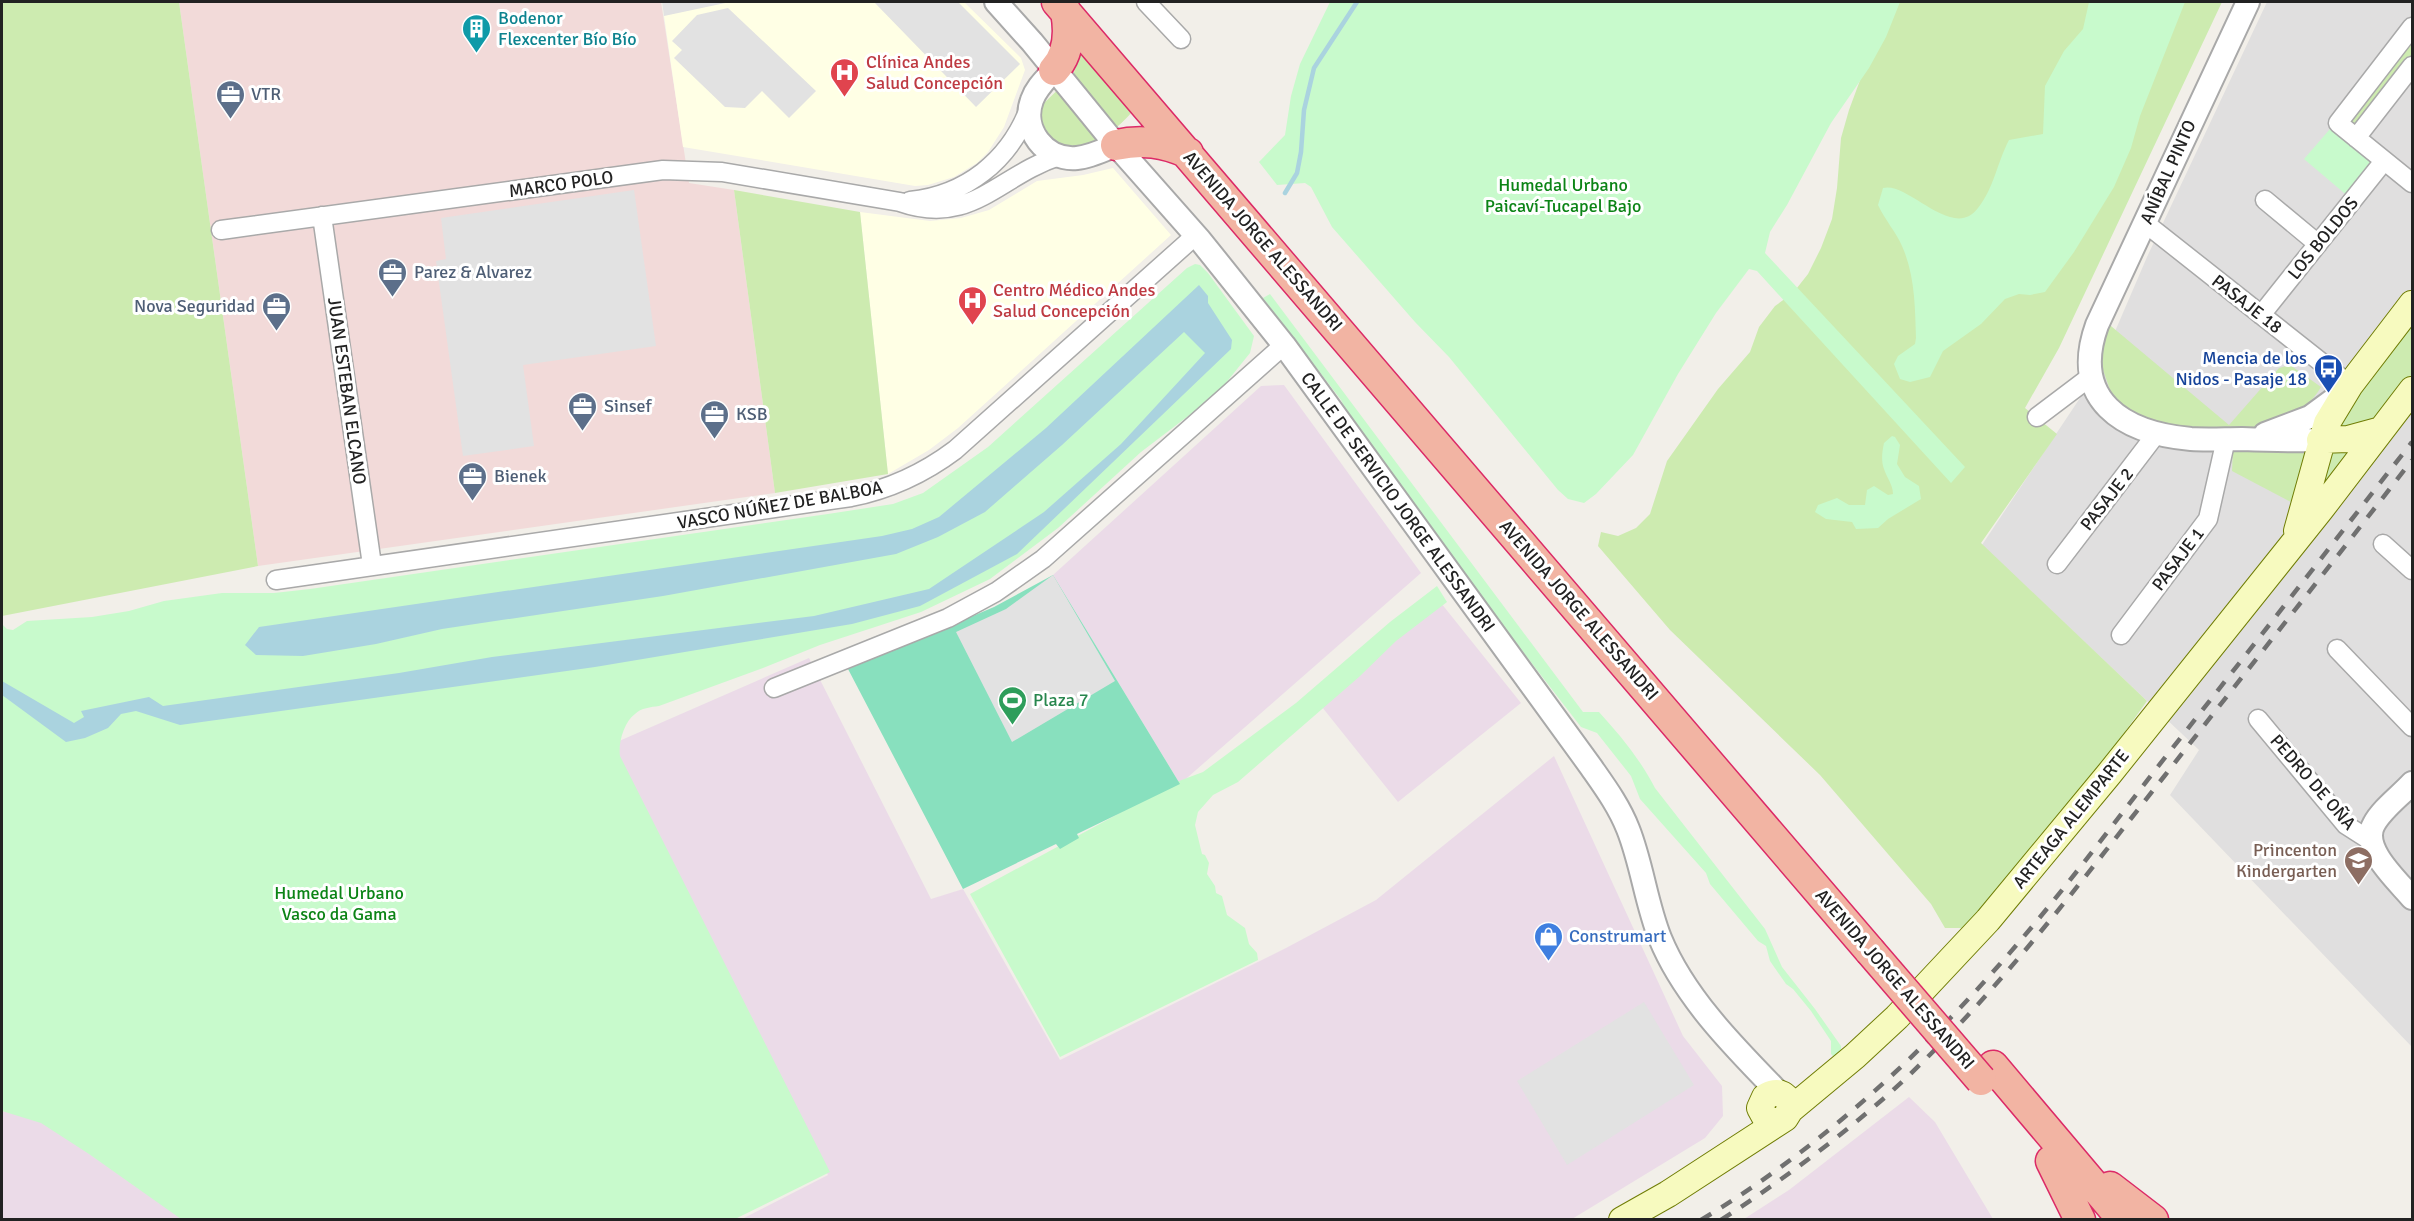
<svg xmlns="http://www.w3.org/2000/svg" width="2414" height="1221" viewBox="0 0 2414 1221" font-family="Signika,sans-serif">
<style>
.residential{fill:#e0dfdf}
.commercial{fill:#f2dad9}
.industrial{fill:#ebdbe8}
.education{fill:#ffffe5}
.grass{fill:#cdebb0}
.park{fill:#c8facc}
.pitch{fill:#88e0be}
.parking{fill:#e2e2e2}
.water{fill:#aad3df}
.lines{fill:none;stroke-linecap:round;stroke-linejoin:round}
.stream{stroke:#aad3df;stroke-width:4.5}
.minor-casing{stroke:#a9a9a9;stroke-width:21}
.tertiary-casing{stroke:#a9a9a9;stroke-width:26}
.secondary-casing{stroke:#707d05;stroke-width:28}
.trunk-casing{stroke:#dc2a67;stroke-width:33}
.minor{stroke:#fff;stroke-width:18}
.tertiary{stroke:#fff;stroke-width:22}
.secondary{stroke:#f7fabf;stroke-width:26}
.trunk{stroke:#f2b4a3;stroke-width:30}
.rail{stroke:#707070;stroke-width:4.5;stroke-dasharray:12 12;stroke-linecap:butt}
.trunk-bridge-casing{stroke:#dc2a67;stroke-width:33;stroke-linecap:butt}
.trunk-bridge{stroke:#f2b4a3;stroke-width:30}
.labels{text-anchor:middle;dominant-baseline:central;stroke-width:6;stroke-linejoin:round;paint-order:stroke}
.culture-label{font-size:18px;fill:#0d838f;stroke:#fff;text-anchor:start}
.health-label{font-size:18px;fill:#be3a42;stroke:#fff;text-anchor:start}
.service-label{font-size:18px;fill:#4e5e75;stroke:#fff;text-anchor:start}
.street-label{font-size:18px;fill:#222;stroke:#fff}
.park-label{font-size:18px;fill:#0c8416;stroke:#fff}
.transit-label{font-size:18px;fill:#164399;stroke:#fff;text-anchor:end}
.leisure-label{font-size:18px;fill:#27864d;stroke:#fff;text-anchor:start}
.education-label{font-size:18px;fill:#785e54;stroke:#fff;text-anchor:end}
.shop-label{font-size:18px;fill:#366cbe;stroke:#fff;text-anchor:start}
</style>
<rect width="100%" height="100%" fill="#f2efe9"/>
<path class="residential" d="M2267 2H2412V1047L2170 795 2199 750 1982 545 2098 371 2147 257Z"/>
<path class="commercial" d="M179 2H661L689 183 734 190 775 493 258 566Z"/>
<path class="industrial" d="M1284 385 1421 573 1180 784 1053 575 1261 386Z
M1441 603 1521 703 1398 802 1318 702Z
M809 658 931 899 963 889 1060 1060 1286 948 1376 900 1554 756 1683 1036 1722 1086 1723 1116 1705 1138 1572 1219H742L828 1175 610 745Z
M1909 1097 1935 1122 1993 1219H1744L1789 1190Z
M2 1111 41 1120 184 1220H2Z"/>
<path class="education" d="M662 2H964L1021 58 1025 70 1004 127 988 152 977 163 954 177 928 185 915 186 683 147Z
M1113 168 1171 235 958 428 929 450 888 474 860 212 930 221 961 218 989 210 1037 181 1083 175Z"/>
<path class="grass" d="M2 2H179L258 566 2 616Z
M1889 2H2222L2059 348 2025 408 2057 434 1981 543 2147 701 2071 807 1964 928H1945L1931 904 1820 775 1670 630 1598 546 1601 532 1618 536 1636 528 1650 514 1667 461 1718 389 1750 352 1759 327 1775 306 1793 293 1808 274 1821 248 1832 219 1837 188 1841 138 1849 110Z
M2412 36V57L2352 133 2342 125Z
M1082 51 1133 111C1118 128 1100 142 1080 153L1047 143 1038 121 1042 105 1073 75Z
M734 190 860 212 888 474 775 493Z
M2105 321 2229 425 2279 368 2290 365 2321 387C2302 420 2260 432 2226 447L2117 410 2095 347Z
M2412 324V376L2365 433 2337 434 2340 418Z
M2364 442 2310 512 2232 471 2233 449Z"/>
<path class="park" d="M1330 2H1900L1886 37 1869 68 1831 123 1787 205 1770 232 1765 253 1965 467 1951 483 1757 271 1749 269 1716 313 1678 374 1633 455 1596 494 1584 503 1568 499 1558 490 1449 357 1415 322 1332 227 1311 187 1305 183 1277 185 1259 162 1285 135 1291 96 1300 64Z
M2089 2H2185L2140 116 2131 148 2114 187 2074 252 2045 292 2030 295 2019 294 2005 299 1981 324 1943 351 1930 377 1910 382 1900 379 1894 364 1898 356 1915 344 1916 338C1915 307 1915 275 1902 246 1896 232 1885 220 1878 205L1883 188C1908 181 1953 242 1978 208 1994 188 1997 163 2009 140L2043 134 2045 86 2064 51 2083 29Z
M2330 129 2374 162 2350 198 2304 159Z
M1195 264 1200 265 1208 273 1254 336 1250 353 1217 394 1141 452 1058 528 990 579 921 612 820 645 763 668 659 706C651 707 641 708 635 714 624 722 618 743 620 756L830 1172 735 1219H181L89 1154 41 1123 2 1111V624L7 629 13 630 27 621 92 617 129 611 164 601 222 593H274L310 589 828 514 893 504 923 493 988 447 1187 268Z
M1270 294 1583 712H1599C1620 735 1640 759 1655 788L1765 929 1782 967 1815 1009 1841 1046V1054L1834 1057 1831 1054V1041L1811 1011 1793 989 1786 984 1770 961 1766 946 1758 941 1710 884 1706 873 1640 799 1631 776 1597 733 1581 727 1496 617 1348 414 1341 400 1263 298Z
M1892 436 1895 437 1900 445 1897 464 1905 477 1919 486 1921 499 1888 519 1878 528 1856 529 1852 522 1826 519 1815 512 1818 505 1837 498 1849 505H1865L1867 490 1874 486 1888 495 1893 494C1893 485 1887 478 1884 469 1881 461 1882 452 1884 443Z
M1437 586 1447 602 1396 641 1359 677 1238 782 1213 795 1198 812 1195 825 1202 854 1205 855 1209 863 1207 874 1215 886 1216 893 1222 896 1227 915 1245 928 1249 944 1257 953 1258 960 1060 1057 970 894 1179 781 1203 772 1296 703 1390 622Z"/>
<path class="pitch" d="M1053 575 1180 784 1077 834 1079 838 1060 849 1056 844 963 889 848 669 994 607Z"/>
<path class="parking" d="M662 2H730L664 16Z
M874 2H958L1020 64 976 107Z
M728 8 816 91 789 118 762 91 745 108 725 107 674 58 682 50 672 41 697 15Z
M634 190 656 346 523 365 534 446 463 456 436 261 446 259 441 218Z
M1053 575 1115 681 1012 742 956 632 1006 609Z
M1644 1002 1694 1085 1567 1165 1517 1081Z"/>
<path class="water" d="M1199 285 1208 296V303L1232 340 1231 349 1017 554 920 606 852 624 595 667 180 725 136 711 121 714 108 728 85 738 66 742 2 695V681L74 723 84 717 81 711 149 697 163 706 399 673 492 657 814 616 929 589 1044 512 1121 444 1205 353 1184 332 1062 445 985 512 938 537 896 554 663 596 442 629 376 644 303 656 256 655 245 645 259 627 882 536 912 529 939 517 1046 428Z"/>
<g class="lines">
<path class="stream" d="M1285 193 1297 173 1301 152 1304 110 1314 68 1357 2"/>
<defs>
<path id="minor" d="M1146 2 1181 39
M2412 27 2338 123 2412 183
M2356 138 2412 66
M2265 200 2318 244
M910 201C966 195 1009 161 1029 109
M322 216 372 565
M2145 223 2350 385
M221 230 663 170 722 172 900 202C971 227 998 176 1059 156
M2261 315 2384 161
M2037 417 2090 377
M2383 544 2412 570
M2057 564 2157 433
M276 580 851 497C891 489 923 474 955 450L1196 235
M2121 635 2208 519 2226 439
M2337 649 2412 727
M774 688 948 618 996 592 1043 559 1284 345
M2258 719 2346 825 2371 841"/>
<path id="tertiary" d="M996 2 1032 42 1116 145 1200 240 1284 345 1591 767C1605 787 1619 806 1628 829 1642 864 1646 903 1660 938 1684 997 1735 1048 1779 1093
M2248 2 2097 325C2070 400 2123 433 2191 439 2208 440 2225 439 2242 439 2268 440 2294 441 2320 440
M1054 70C1046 79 1036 88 1032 100 1021 129 1045 161 1077 158 1090 157 1104 150 1116 145
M2265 434 2310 417 2344 392
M2412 783C2400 796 2382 809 2374 824 2360 848 2398 881 2412 898"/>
<path id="secondary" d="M2320 440 2348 439 2381 430
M2297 531 2327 423 2350 385 2412 304
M1790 1110 1855 1056 1897 1017 1988 920 2109 774 2321 509 2412 390
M1622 1220 1668 1194 1785 1118 1790 1110C1790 1095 1778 1088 1765 1097L1760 1108 1766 1119 1777 1122"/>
<path id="trunk" d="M1057 2 1870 951
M1054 70C1069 54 1070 33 1066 12
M1116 145C1142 139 1164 142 1188 153
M1993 1066 2123 1220
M2051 1161 2080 1220
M2110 1187 2153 1220"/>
</defs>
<use href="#minor" class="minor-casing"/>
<use href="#tertiary" class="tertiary-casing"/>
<use href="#secondary" class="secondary-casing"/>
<use href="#trunk" class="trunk-casing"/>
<use href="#minor" class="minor"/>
<use href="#tertiary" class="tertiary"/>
<use href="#secondary" class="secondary"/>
<use href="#trunk" class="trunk"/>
<path class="rail" d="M1701 1220C1814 1152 1913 1063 2000 964 2055 902 2105 835 2156 769 2242 660 2327 551 2412 442
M1721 1220C1781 1181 1838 1139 1891 1092 1995 997 2079 884 2166 774 2248 669 2331 565 2412 460"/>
<defs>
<path id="trunk-bridge" d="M1870 951 1981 1080"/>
</defs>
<use href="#trunk-bridge" class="trunk-bridge-casing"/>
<use href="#trunk-bridge" class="trunk-bridge"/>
</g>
<defs>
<symbol id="building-pin" viewBox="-11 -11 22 30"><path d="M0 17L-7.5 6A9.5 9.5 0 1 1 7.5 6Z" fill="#0f9aa8" stroke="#fff"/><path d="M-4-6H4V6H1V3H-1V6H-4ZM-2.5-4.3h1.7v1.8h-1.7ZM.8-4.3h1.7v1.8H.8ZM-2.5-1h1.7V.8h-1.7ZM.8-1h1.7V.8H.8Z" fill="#fff"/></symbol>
<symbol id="hospital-pin" viewBox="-11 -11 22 30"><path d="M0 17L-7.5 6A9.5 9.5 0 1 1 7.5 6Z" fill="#e0444e" stroke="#fff"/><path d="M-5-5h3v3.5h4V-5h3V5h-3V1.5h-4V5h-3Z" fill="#fff"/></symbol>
<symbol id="office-pin" viewBox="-11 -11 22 30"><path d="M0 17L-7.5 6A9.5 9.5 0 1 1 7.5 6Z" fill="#5c6f8a" stroke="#fff"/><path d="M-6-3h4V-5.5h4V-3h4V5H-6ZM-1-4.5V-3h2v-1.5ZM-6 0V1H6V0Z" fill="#fff"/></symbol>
<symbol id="bus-pin" viewBox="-11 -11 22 30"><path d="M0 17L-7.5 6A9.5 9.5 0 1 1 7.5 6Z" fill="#1a4fb4" stroke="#fff"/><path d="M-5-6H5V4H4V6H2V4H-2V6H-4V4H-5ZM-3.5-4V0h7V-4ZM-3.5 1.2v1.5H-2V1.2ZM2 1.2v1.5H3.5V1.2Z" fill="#fff"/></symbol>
<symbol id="stadium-pin" viewBox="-11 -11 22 30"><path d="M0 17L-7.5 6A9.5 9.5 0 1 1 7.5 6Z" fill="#2e9e5b" stroke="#fff"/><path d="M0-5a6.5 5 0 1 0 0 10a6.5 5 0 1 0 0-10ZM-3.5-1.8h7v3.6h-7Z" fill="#fff"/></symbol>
<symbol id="school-pin" viewBox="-11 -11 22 30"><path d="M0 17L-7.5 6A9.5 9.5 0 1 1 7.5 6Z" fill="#8d6e63" stroke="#fff"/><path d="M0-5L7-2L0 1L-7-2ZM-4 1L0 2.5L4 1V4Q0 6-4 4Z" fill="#fff"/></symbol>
<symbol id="shop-pin" viewBox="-11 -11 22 30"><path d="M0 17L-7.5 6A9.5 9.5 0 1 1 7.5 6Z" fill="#3f7fe0" stroke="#fff"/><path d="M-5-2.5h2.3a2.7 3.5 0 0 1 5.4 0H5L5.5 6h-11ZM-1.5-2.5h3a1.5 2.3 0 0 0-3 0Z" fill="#fff"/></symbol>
</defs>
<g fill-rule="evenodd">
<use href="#building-pin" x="460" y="12" width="33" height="45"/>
<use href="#hospital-pin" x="828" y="56" width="33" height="45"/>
<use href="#office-pin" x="214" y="78" width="33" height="45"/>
<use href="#office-pin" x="376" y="256" width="33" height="45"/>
<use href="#hospital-pin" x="956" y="284" width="33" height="45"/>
<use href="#office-pin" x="260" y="290" width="33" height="45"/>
<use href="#bus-pin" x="2312" y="352" width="33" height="45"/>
<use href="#office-pin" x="566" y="390" width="33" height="45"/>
<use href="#office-pin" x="698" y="398" width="33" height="45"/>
<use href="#office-pin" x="456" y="460" width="33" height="45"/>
<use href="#stadium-pin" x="996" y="684" width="33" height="45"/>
<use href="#school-pin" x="2342" y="844" width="33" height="45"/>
<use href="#shop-pin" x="1532" y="920" width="33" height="45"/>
</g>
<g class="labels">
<g class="culture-label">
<text x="498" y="18">Bodenor<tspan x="498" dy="21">Flexcenter Bío Bío</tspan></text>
</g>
<g class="health-label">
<text x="866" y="62">Clínica Andes<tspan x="866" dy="21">Salud Concepción</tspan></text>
<text x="993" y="290">Centro Médico Andes<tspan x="993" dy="21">Salud Concepción</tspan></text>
</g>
<g class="service-label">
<text x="251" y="94">VTR</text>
<text x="414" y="272">Parez &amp; Alvarez</text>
<text x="255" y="306" text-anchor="end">Nova Seguridad</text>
<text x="604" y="406">Sinsef</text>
<text x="736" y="414">KSB</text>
<text x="494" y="476">Bienek</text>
</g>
<g class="street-label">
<text transform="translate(2168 172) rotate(-66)">ANÍBAL PINTO</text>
<text transform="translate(561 184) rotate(-8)">MARCO POLO</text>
<text transform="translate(2323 238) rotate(-51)">LOS BOLDOS</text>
<text transform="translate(1263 241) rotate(49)">AVENIDA JORGE ALESSANDRI</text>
<text transform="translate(2247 304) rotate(38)">PASAJE 18</text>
<text transform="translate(347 391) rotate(82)">JUAN ESTEBAN ELCANO</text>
<text transform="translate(2107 499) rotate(-52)">PASAJE 2</text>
<text transform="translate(1398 502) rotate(54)">CALLE DE SERVICIO JORGE ALESSANDRI</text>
<text transform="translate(780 505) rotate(-10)">VASCO NÚÑEZ DE BALBOA</text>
<text transform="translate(2178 559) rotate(-53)">PASAJE 1</text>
<text transform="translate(1579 610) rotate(49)">AVENIDA JORGE ALESSANDRI</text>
<text transform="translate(2313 782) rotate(49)">PEDRO DE OÑA</text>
<text transform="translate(2071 819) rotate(-51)">ARTEAGA ALEMPARTE</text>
<text transform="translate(1895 979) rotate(49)">AVENIDA JORGE ALESSANDRI</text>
</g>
<g class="park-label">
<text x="1563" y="185">Humedal Urbano<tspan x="1563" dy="21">Paicaví-Tucapel Bajo</tspan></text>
<text x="339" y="893">Humedal Urbano<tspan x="339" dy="21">Vasco da Gama</tspan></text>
</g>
<g class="transit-label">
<text x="2307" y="358">Mencia de los<tspan x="2307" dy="21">Nidos - Pasaje 18</tspan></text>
</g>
<g class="leisure-label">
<text x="1033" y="700">Plaza 7</text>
</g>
<g class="education-label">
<text x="2337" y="850">Princenton<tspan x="2337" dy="21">Kindergarten</tspan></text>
</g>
<g class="shop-label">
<text x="1569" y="936">Construmart</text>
</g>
</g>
<rect width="2414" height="1221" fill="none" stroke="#222222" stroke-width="6"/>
</svg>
